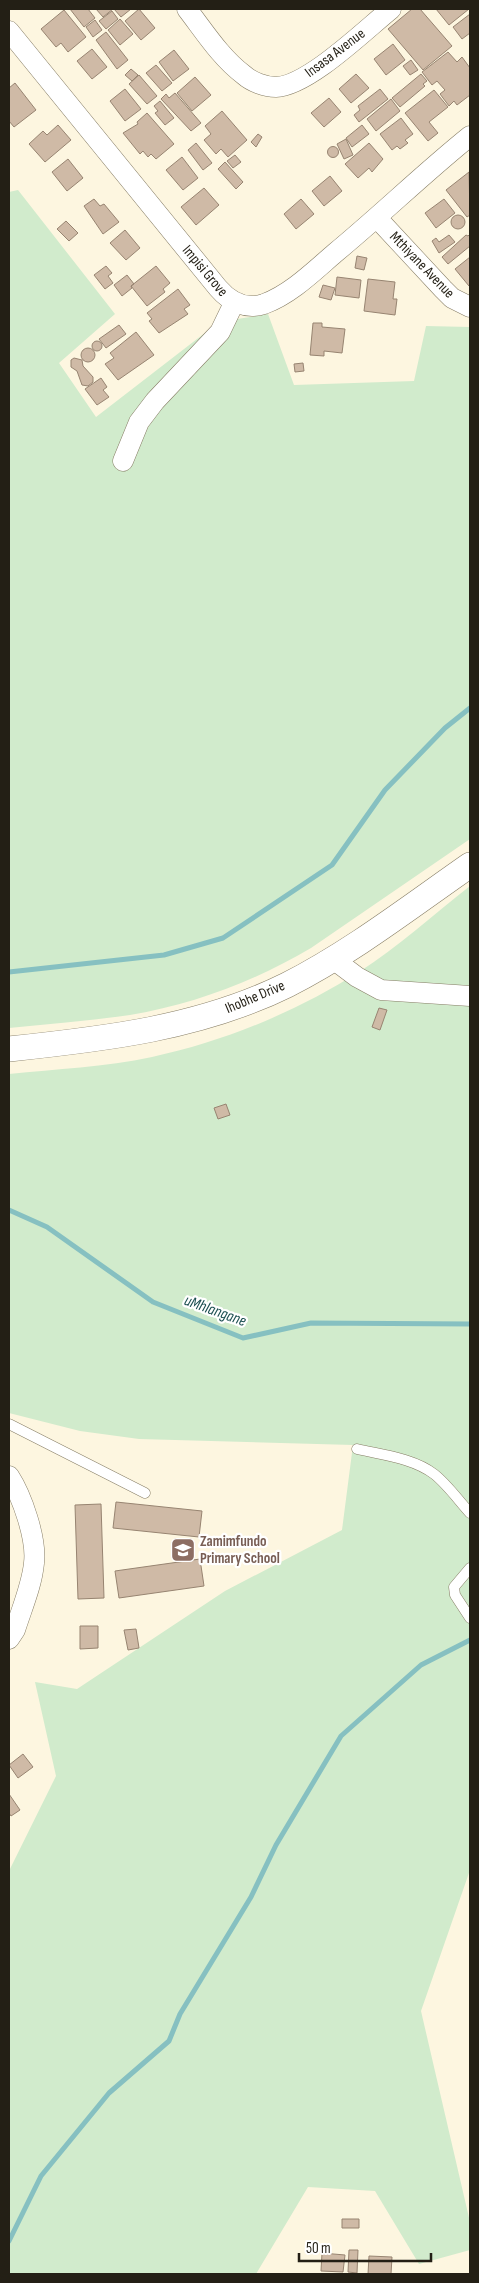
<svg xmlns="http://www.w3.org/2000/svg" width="479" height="2283" viewBox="0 0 479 2283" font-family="'Sofia Sans Condensed',sans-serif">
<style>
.green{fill:#d1ebcc}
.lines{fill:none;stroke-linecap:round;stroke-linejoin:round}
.stream{stroke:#86c0c1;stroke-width:5}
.building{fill:#cfbaa6;stroke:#978471}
.service-casing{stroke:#867d65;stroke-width:11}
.minor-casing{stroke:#867d65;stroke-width:21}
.tertiary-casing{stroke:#867d65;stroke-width:26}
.service{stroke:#fff;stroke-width:10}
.minor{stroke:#fff;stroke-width:20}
.tertiary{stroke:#fff;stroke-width:25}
.labels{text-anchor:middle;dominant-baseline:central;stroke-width:4.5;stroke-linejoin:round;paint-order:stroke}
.street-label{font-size:15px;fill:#231f15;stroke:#fff}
.education-label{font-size:15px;font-weight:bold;fill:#785e54;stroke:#fff;text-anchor:start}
.water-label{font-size:16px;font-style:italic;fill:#1c4f51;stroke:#fff}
</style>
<rect width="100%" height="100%" fill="#fdf6e0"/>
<path class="green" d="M18 190 115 314 59 363 96 417 219 322 268 314 294 385 414 381 426 326 470 327V839L311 948C255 981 195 1004 130 1015 90 1021 49 1024 9 1028V192Z
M470 886V1870L421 2011 470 2222V2250L419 2264 375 2191 308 2187 256 2274H9V1871L56 1776 35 1682 77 1689 225 1591 342 1530 353 1445 139 1439 80 1431 9 1413V1074C56 1069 105 1067 152 1057 226 1041 295 1012 359 972 398 947 434 914 470 886Z"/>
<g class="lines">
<path class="stream" d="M9 972 164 955 223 938 332 865 385 790 445 728 470 708
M9 1210 47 1227 153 1302 243 1338 311 1323 470 1324
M9 2241 41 2176 109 2093 169 2041 180 2014 251 1897 276 1845 341 1736 421 1665 470 1640"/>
</g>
<path class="building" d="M70 9H88L95 18 84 27Z
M96 9H113L103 17Z
M114 9H131L121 17Z
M139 9 155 28 141 40 125 21Z
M412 9H420L452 46 423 70 388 29Z
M436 9H469L449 25Z
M64 10 86 37 68 52 61 43 56 47 41 29Z
M112 11 118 19 106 29 99 21Z
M470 14V33L462 39 453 27Z
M120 19 133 34 120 45 108 30Z
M95 20 102 30 93 37 86 27Z
M106 32 128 60 117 69 96 40Z
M393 44 405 60 386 75 374 59Z
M92 49 107 67 92 79 77 61Z
M174 50 189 69 173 81 159 62Z
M448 52 457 62 462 57 470 68V95L457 105 454 101 449 106 440 94 445 90 437 81 432 85 422 72Z
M411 60 418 70 410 75 403 66Z
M156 65 172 83 162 91 146 73Z
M131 69 138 75 132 81 125 75Z
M356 74 369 88 351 103 339 89Z
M421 74 427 81 423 84 425 86 400 107 392 98Z
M139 75 157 96 147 104 129 84Z
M195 77 211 95 192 111 177 93Z
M15 83 36 110 14 127 9 121V88Z
M125 89 141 109 125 121 110 101Z
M380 89 388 99 359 122 354 115 360 110 358 106Z
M434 90 448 107 429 122 438 133 428 141 405 113Z
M175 93 201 123 191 131 161 99 166 94 169 98Z
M329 98 341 112 324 127 311 113Z
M391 99 400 111 376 131 367 119Z
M160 101 174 118 165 125 155 113 158 111 154 106Z
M222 111 247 140 228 157 221 149 216 154 204 140 211 134 205 126Z
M147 113 174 144 156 159 151 154 148 157 143 151 140 154 123 133 138 124 137 122Z
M401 118 413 134 405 140 408 143 400 149 397 146 392 150 380 134Z
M58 125 71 140 45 162 29 144 43 131 47 135Z
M362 125 369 134 352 147 346 138Z
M258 134 262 137 256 147 251 142Z
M346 139 353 155 344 159 337 144Z
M196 143 212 163 203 170 188 150Z
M369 143 383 159 372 172 369 168 358 178 345 164Z
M327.5 152a5.5 5.5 0 1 1 11 0a5.5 5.5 0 1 1-11 0Z
M235 155 241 162 233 168 227 161Z
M182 157 198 178 183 190 166 170Z
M68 159 83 178 67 191 52 172Z
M225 162 243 182 236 189 218 169Z
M469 172 470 215 467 217 446 190Z
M330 176 342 191 324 206 312 191Z
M204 188 219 205 196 225 181 207Z
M94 199 100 206 104 204 119 222 103 234 84 206Z
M301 199 314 214 296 229 284 214Z
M444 199 455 213 436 228 425 213Z
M451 222a7 7 0 1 1 14 0a7 7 0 1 1-14 0Z
M66 221 78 233 69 241 57 229Z
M125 230 140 248 126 260 110 243Z
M470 234V246L448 264 442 257 466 235 468 236Z
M449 235 455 242 439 253 432 241 436 238 439 242Z
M357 256 367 258 364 270 355 268Z
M470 257V285L469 286 455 269Z
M106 266 112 273 108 276 113 283 105 289 94 275Z
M156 266 170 283 163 289 165 292 147 306 131 286Z
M127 275 134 284 131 286 132 288 122 296 114 285Z
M337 277 361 280 359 298 335 295Z
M368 279 395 282 393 299H397L395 315 364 311Z
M323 285 335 288 331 300 319 297Z
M178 289 190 305 184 309 188 314 159 333 149 321 152 319 147 313Z
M313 323H322V327L345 329 342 353 324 351V356L310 355Z
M119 325 126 334 106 348 99 339Z
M136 332 154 355 118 380 105 364 114 358 110 353Z
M92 346a5 5 0 1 1 10 0a5 5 0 1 1-10 0Z
M81 355a7 7 0 1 1 14 0a7 7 0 1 1-14 0Z
M74 358 82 360 83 366 93 377V382L88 386 82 385 77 371 71 367V360Z
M303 363 304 371 295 372 294 364Z
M101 378 107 387 103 390 109 397 97 405 85 389Z
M379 1008 387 1010 380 1030 372 1027Z
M226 1104 230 1115 218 1119 214 1108Z
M116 1502 202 1511 199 1537 113 1528Z
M101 1504 104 1598 78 1599 75 1505Z
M200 1559 204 1586 119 1598 115 1571Z
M80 1626H98V1648L80 1649Z
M136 1629 139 1648 128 1650 124 1630Z
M23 1754 33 1767 18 1778 9 1765Z
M9 1794 20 1810 11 1816 9 1813Z
M342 2219H359V2228H342Z
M349 2250H358L357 2273 348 2272Z
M322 2253 345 2255 343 2272 321 2271Z
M369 2256 392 2257 391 2274H368Z"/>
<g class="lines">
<defs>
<path id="service" d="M9 1424 145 1493
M357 1449C382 1455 413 1458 434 1474 447 1484 459 1501 470 1513
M470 1568 454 1587 455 1595 470 1618"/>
<path id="minor" d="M187 9C204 31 221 58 244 75 252 82 265 87 276 87 308 86 365 30 391 9
M9 31 218 288C230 302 246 310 264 304 291 294 314 271 335 253 381 215 424 173 470 136
M377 218 443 289 452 298 470 307
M123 461 139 422 155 401 220 332 234 303
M333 959 357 977 381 990 470 996
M9 1476C22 1496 37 1539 34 1563 32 1585 22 1608 15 1630L9 1639"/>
<path id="tertiary" d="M9 1049C104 1039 200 1028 287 985 352 952 411 906 470 865"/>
</defs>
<use href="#service" class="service-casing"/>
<use href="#minor" class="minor-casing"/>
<use href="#tertiary" class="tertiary-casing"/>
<use href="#service" class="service"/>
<use href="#minor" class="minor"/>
<use href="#tertiary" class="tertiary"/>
</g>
<defs>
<symbol id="school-square" viewBox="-11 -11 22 22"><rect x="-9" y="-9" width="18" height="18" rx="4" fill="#8d6e63" stroke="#fff"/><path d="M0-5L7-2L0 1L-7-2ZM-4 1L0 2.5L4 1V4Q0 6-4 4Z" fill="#fff"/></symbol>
</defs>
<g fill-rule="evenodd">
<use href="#school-square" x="169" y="1536" width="28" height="28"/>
</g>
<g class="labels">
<g class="street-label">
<text transform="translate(335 53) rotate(-37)">Insasa Avenue</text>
<text transform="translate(422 265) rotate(46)">Mthiyane Avenue</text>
<text transform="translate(205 271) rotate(50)">Impisi Grove</text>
<text transform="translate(255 997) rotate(-23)">Ihobhe Drive</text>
</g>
<g class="education-label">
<text x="200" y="1541">Zamimfundo<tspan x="200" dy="17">Primary School</tspan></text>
</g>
<g class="water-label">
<text transform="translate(215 1311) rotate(20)">uMhlangane</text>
</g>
</g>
<rect width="479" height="2283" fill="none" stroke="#231f15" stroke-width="20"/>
<path d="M299 2253v8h132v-8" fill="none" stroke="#231f15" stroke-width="2.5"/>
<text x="306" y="2253" font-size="15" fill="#231f15" stroke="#ffffff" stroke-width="4" paint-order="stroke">50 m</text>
</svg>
